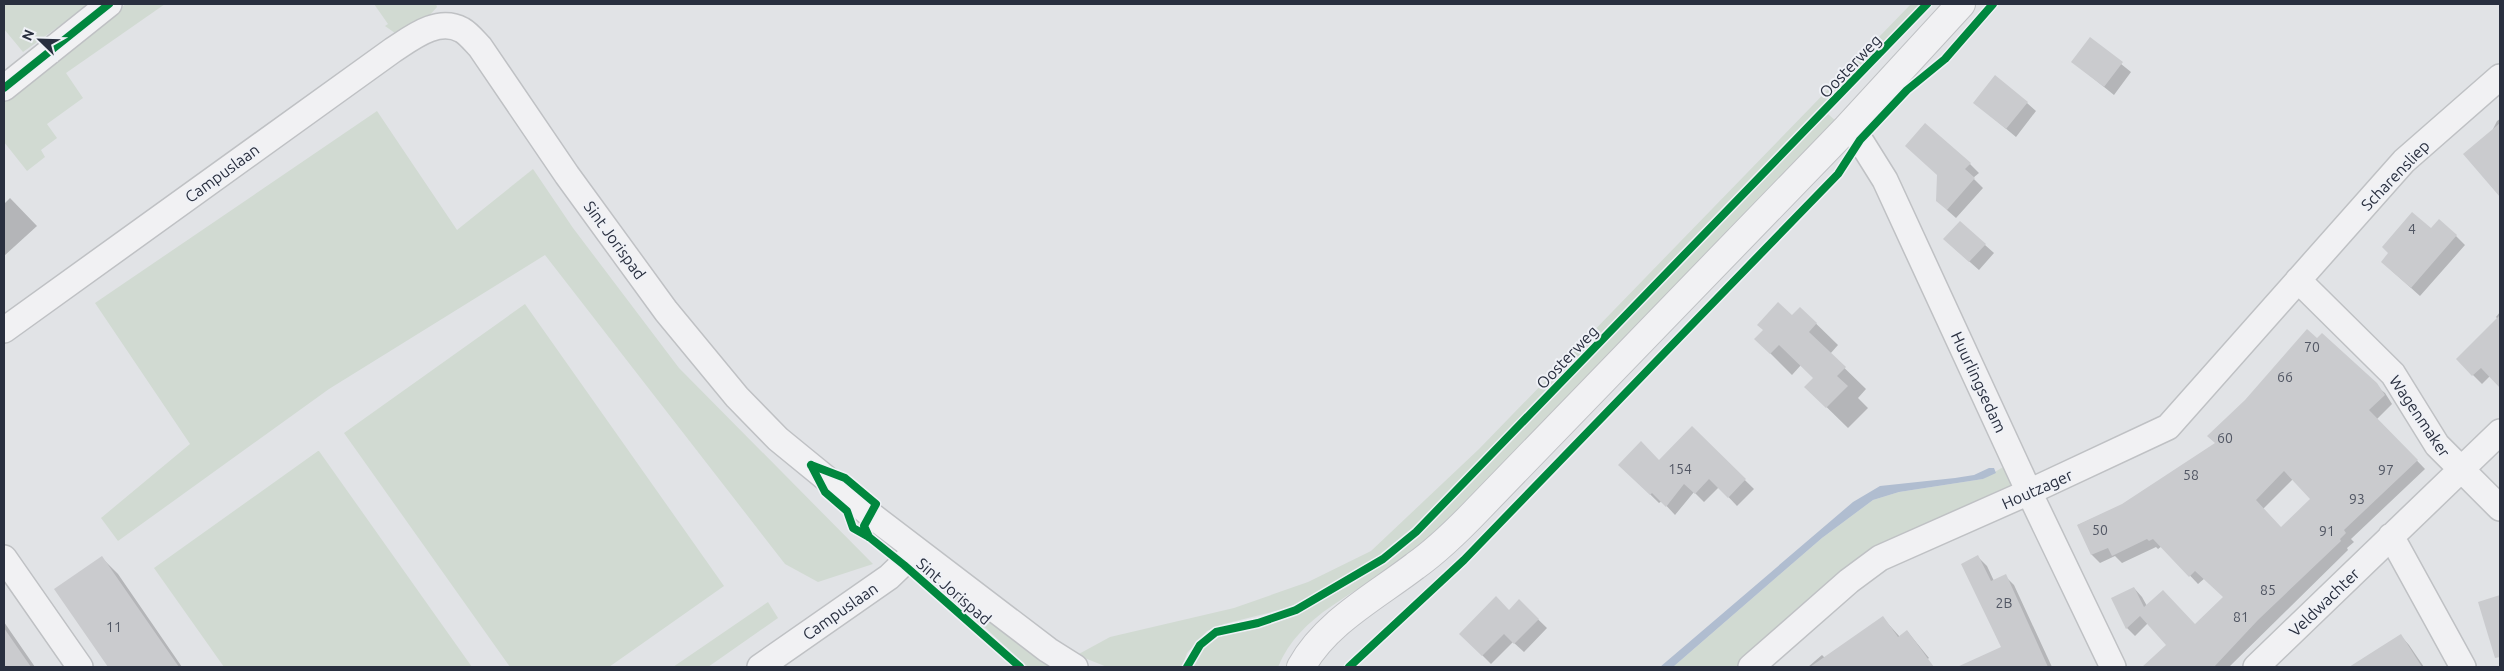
<svg xmlns="http://www.w3.org/2000/svg" width="2504" height="671" viewBox="0 0 2504 671" font-family="Ubuntu,sans-serif">
<style>
.green{fill:#d1dad2}
.water{fill:#b0bdd0}
.shadow{fill:#0003;fill-rule:evenodd}
.building{fill:#cacbce;fill-rule:evenodd}
.lines{fill:none;stroke-linecap:round;stroke-linejoin:round}
.minor-casing{stroke:#bfc1c4;stroke-width:28}
.tertiary-casing{stroke:#bfc1c4;stroke-width:30}
.minor{stroke:#f1f1f3;stroke-width:25}
.tertiary{stroke:#f1f1f3;stroke-width:28}
.cycleway-casing{stroke:#eff1f6;stroke-width:11}
.cycleway{stroke:#00873e;stroke-width:8}
.labels{text-anchor:middle;dominant-baseline:central;stroke-width:4;stroke-linejoin:round;paint-order:stroke}
.number-label{font-size:14px;fill:#525764}
.street-label{font-size:16px;fill:#292f3f;stroke:#eff1f6}
</style>
<rect width="100%" height="100%" fill="#e1e3e6"/>
<path class="green" d="M4 4H90L23 52 4 29Z
M126 4H165L66 73 83 98 47 124 57 138 41 150 45 157 27 171 4 142V101L51 61Z
M374 4H436L437 7C428 18 410 33 395 33L385 26 388 24Z
M1911 4H1922L1420 521 1390 550 1338 582 1288 608 1224 624 1207 631 1187 653 1182 667H1107L1077 655 1110 637 1234 608 1308 582 1371 551 1479 449Z
M377 111 457 230 533 169 573 228 679 368 873 564 818 582 785 564 545 255 329 389 118 541 101 518 190 444 95 303Z
M1828 114 1837 122 1454 518C1436 533 1419 549 1400 562 1356 594 1300 614 1278 667H1192L1198 654 1217 637 1282 620 1349 586 1403 548Z
M525 304 724 586 609 667H510L344 433Z
M318 451H319L472 667H224L154 568Z
M2010 463 2014 479 2009 489 1832 583 1737 667H1673L1822 538 1873 500 1899 492 1983 479Z
M959 595 1053 667H1028L955 600Z
M768 602 778 618 708 667H673Z"/>
<path class="water" d="M1989 468H1994L1996 473 1983 479 1899 492 1873 500 1822 538 1673 667H1660L1853 502 1880 486 1955 478 1974 475Z"/>
<path class="shadow" d="M2090 39 2131 72 2114 95 2073 62Z
M1975 103H2027L2036 111 2016 137Z
M2500 119V194L2494 188 2493 129 2497 121Z
M1970 164 1979 173 1973 178 1983 188 1956 218 1947 210 1939 175Z
M10 198 37 226 4 256V204Z
M2431 230 2456 236 2465 245 2420 296 2391 270Z
M1985 245 1994 253 1979 270 1954 248Z
M1800 308 1838 345 1830 354 1866 389 1858 398 1868 408 1848 428 1806 387 1815 378 1801 365 1792 375 1756 339 1792 317Z
M2500 312V386L2490 376 2482 384 2457 359 2498 319 2496 317Z
M2318 339 2385 393 2392 404 2377 419 2425 469 2351 539 2354 542 2347 548 2348 550 2229 667H2144L2168 645 2148 623 2135 636 2127 628 2134 588 2142 597 2147 606 2195 625 2225 597 2205 578 2198 584 2162 546 2158 549 2156 547 2122 563 2115 556 2100 563 2092 555 2078 525 2122 505 2217 444ZM2293 479 2312 499 2281 528 2263 509Z
M1692 428 1754 489 1737 506 1719 487 1704 502 1694 492 1675 515 1662 501 1659 503 1620 465 1659 461Z
M1978 557 1987 566 1994 581 2005 576 2014 585 2052 667H1960L2003 647Z
M102 558 118 574 182 667H110L56 589Z
M2500 597V652L2492 644 2480 603Z
M1519 601 1547 628 1524 652 1513 642 1491 664 1461 634 1509 611Z
M1883 618 1900 637 1907 631 1929 658 1917 667H1808L1822 655 1825 658Z
M4 622 35 667H4Z
M2401 636 2409 645 2424 667H2351Z"/>
<path class="building" d="M2090 37 2123 62 2104 87 2071 62Z
M1995 75 2028 102 2006 129 1973 103Z
M1925 123 1971 163 1965 169 1975 178 1947 210 1936 201 1937 175 1905 146Z
M2500 123V197L2463 154Z
M2412 212 2431 228 2439 219 2457 235 2411 288 2381 262 2388 253 2382 247Z
M1960 221 1986 244 1969 262 1943 239Z
M1778 302 1792 315 1800 307 1817 323 1809 332 1846 367 1837 376 1848 386 1826 408 1804 387 1813 378 1779 345 1770 354 1754 339 1763 330 1757 325Z
M2500 315V388L2481 368 2472 376 2456 359Z
M2307 329 2317 338 2322 333 2377 383 2385 395 2369 410 2418 460 2344 530 2346 533 2340 539 2341 541 2258 620 2214 667H2142L2166 645 2140 616 2126 629 2111 598 2134 587 2144 607 2163 590 2195 624 2223 597 2195 571 2189 577 2153 539 2149 541 2147 539 2112 556 2108 548 2091 555 2077 525 2122 504 2215 443 2207 436 2245 400ZM2284 471 2310 499 2281 527 2256 500Z
M1692 426 1746 479 1728 498 1709 479 1695 494 1684 484 1666 507 1652 493 1650 495 1618 465 1641 441 1659 460Z
M1978 555 1991 581 2006 574 2048 667H1957L2001 647 1961 564Z
M102 556 179 667H108L54 589Z
M2500 595V657L2495 658 2478 602Z
M1496 596 1509 610 1519 599 1539 619 1514 644 1504 634 1482 656 1459 634Z
M1883 616 1898 637 1907 630 1934 667H1810Z
M4 628 31 667H4Z
M2401 634 2422 667H2349L2382 646Z"/>
<g class="lines">
<defs>
<path id="minor" d="M4 88 109 4
M1847 128 1860 140 1885 180 2029 492 2113 667
M2298 280 2393 374 2437 445 2500 508
M4 330 393 50C413 37 438 17 462 30 469 34 475 42 480 47L567 175 666 311 737 397 778 439 871 515 1048 650 1075 667
M2391 536 2463 667
M4 558 80 667
M760 667 889 577 916 551
M1751 667 1849 581 1880 558 2029 492 2168 427 2404 161 2500 77
M2256 667 2500 432"/>
<path id="tertiary" d="M1301 667C1326 622 1376 596 1415 566 1439 549 1460 528 1480 507L1847 128 1961 4"/>
</defs>
<use href="#minor" class="minor-casing"/>
<use href="#tertiary" class="tertiary-casing"/>
<use href="#minor" class="minor"/>
<use href="#tertiary" class="tertiary"/>
<defs>
<path id="cycleway" d="M4 88 109 4
M811 465 825 492 847 511 853 528 869 537 904 565 1020 667
M811 465 845 478 876 504 864 526 869 537
M1187 667 1200 645 1216 632 1258 623 1296 610 1383 559 1416 532 1927 4
M1349 667 1464 560 1705 311 1838 174 1860 140 1907 90 1945 59 1993 4"/>
</defs>
<use href="#cycleway" class="cycleway-casing"/>
<use href="#cycleway" class="cycleway"/>
</g>
<g class="labels">
<g class="number-label">
<text x="2412" y="229">4</text>
<text x="2312" y="347">70</text>
<text x="2285" y="377">66</text>
<text x="2225" y="438">60</text>
<text x="1680" y="469">154</text>
<text x="2386" y="470">97</text>
<text x="2191" y="475">58</text>
<text x="2357" y="499">93</text>
<text x="2100" y="530">50</text>
<text x="2327" y="531">91</text>
<text x="2268" y="590">85</text>
<text x="2004" y="603">2B</text>
<text x="2241" y="617">81</text>
<text x="114" y="627">11</text>
</g>
<g class="street-label">
<text transform="translate(1850 66) rotate(-46)">Oosterweg</text>
<text transform="translate(222 173) rotate(-36)">Campuslaan</text>
<text transform="translate(2395 175) rotate(-46)">Scharensliep</text>
<text transform="translate(615 240) rotate(54)">Sint Jorispad</text>
<text transform="translate(1567 357) rotate(-46)">Oosterweg</text>
<text transform="translate(1979 382) rotate(65)">Huurlingsedam</text>
<text transform="translate(2420 416) rotate(56)">Wagenmaker</text>
<text transform="translate(2037 489) rotate(-24)">Houtzager</text>
<text transform="translate(954 591) rotate(41)">Sint Jorispad</text>
<text transform="translate(2324 602) rotate(-44)">Veldwachter</text>
<text transform="translate(840 611) rotate(-35)">Campuslaan</text>
</g>
</g>
<rect width="2504" height="671" fill="none" stroke="#292f3f" stroke-width="10"/>
<g transform="translate(40 40) rotate(293)" stroke="#eff1f6" stroke-width="4" paint-order="stroke">
<path d="M0-4L9 19L0 12L-9 19Z" fill="#292f3f"/>
<text y="-8" font-size="14" font-weight="bold" text-anchor="middle" fill="#292f3f">N</text>
</g>
</svg>
